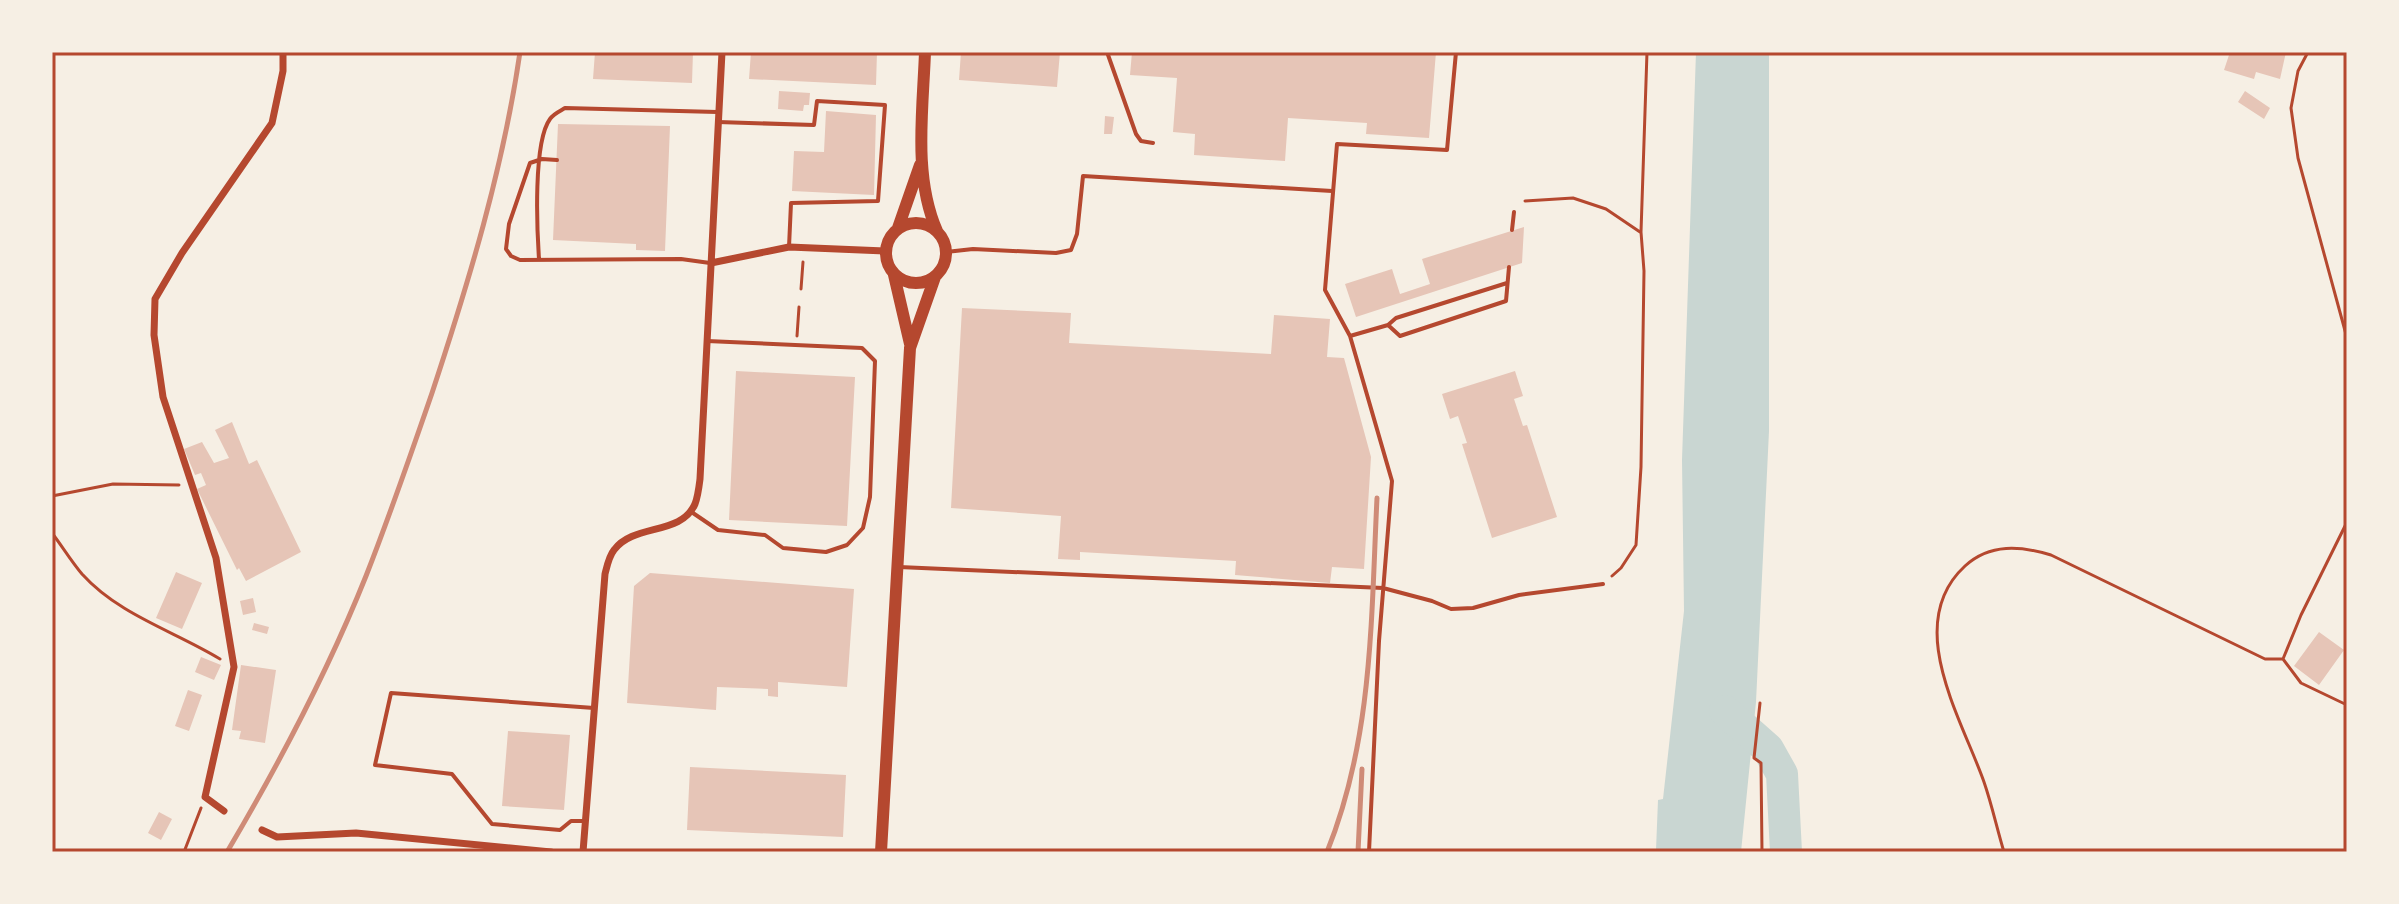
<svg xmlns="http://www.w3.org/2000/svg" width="2399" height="904" viewBox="0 0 2399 904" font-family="'DejaVu Sans',sans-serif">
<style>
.water{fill:#c9d6d2}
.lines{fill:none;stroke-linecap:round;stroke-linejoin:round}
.river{stroke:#c9d6d2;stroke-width:32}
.building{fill:#e6c5b7}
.path{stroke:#b5482f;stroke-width:3}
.service{stroke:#b5482f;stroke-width:4}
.minor{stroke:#b5482f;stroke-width:7}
.primary{stroke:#b5482f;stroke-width:12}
.rail{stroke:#cf8b77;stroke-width:5}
.neatline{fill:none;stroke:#b5482f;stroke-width:3}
</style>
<rect width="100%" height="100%" fill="#f6efe4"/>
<path class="water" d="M1696 52H1769V431L1756 702 1741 852 1656 850 1658 800 1663 799 1684 611 1682 460Z"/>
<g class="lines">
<path class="river" d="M1725 711 1768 749 1782 774 1786 852"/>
</g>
<path class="building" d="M595 52H693L692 83 593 79Z
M751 52H877L876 85 749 79Z
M961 52H1060L1057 87 959 80Z
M1132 52H1436L1429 138 1366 134 1367 123 1288 118 1285 161 1194 155 1195 134 1173 132 1177 78 1130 75Z
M2230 52H2286L2280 79 2256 72 2254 79 2224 70Z
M779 91 810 93 809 105H804L803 111 778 109Z
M2245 91 2270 108 2264 119 2238 102Z
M826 111 876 115 874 195 792 191 794 151 824 152Z
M1105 116 1114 117 1112 134H1104Z
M558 124 670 126 665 251 636 250V244L553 240Z
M1524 227 1522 263 1356 317 1345 284 1392 269 1400 294 1430 284 1422 259Z
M962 308 1071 313 1069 343 1271 354 1274 315 1330 319 1327 357 1344 358 1371 457 1364 569 1332 567 1330 583 1235 575 1236 561 1080 552V560L1058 559 1061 516 951 508Z
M736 371 855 377 847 526 729 520Z
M1515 371 1523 396 1514 399 1523 426 1527 425 1557 517 1492 538 1462 444 1467 443 1458 416 1450 419 1442 394Z
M232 422 249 464 257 460 301 552 246 581 239 568 237 570 197 489 206 485 201 473 195 475 184 449 202 442 214 463 229 458 215 430Z
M176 572 202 583 182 629 156 618Z
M650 573 854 589 847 687 778 682V697L768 696V689L717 687 716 710 627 703 634 586Z
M253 598 256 612 243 615 240 601Z
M254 623 269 627 267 634 252 630Z
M2319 632 2344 650 2319 685 2294 666Z
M201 657 221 665 214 680 195 672Z
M241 665 276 670 265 743 239 739 241 731 232 730Z
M188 690 202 695 189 731 175 726Z
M508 731 570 735 564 810 502 806Z
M690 767 846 775 843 837 687 830Z
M159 812 172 819 161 840 148 833Z"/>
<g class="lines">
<path class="path" d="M2308 52 2298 71 2291 108 2298 158 2347 338
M1525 201 1573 198 1606 209 1640 232
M801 289 803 262
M797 336 799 307
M52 496 113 484 179 485
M2347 522 2301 615 2283 659 2301 683 2347 705
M52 533C62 546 71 561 82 574 119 615 174 631 220 659
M1612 576 1621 568 1636 545 1641 467 1644 271 1641 232 1647 52
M1760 703 1754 758 1761 763 1762 852
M184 852 201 808
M2004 852C1997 829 1992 805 1984 782 1962 719 1902 624 1965 566 1990 543 2021 546 2051 555L2265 659H2283"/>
<path class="service" d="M1107 52 1136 134 1141 141 1153 143
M718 122 814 125 817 101 885 105 878 201 791 203 789 247
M557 160 542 159 530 163 509 224 506 249 511 256 520 260 681 259 710 263
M1512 230 1514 212
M946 252 973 249 1056 253 1071 250 1077 234 1083 176 1332 191
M539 259C537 230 533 142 550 119 553 114 560 111 565 108L717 112
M1388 325 1396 318 1507 283
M1350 336 1388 325 1400 336 1506 301 1509 267
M690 511 718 530 765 535 783 548 826 552 847 545 863 528 870 497 875 361 862 348 707 341
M899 567 1383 588 1432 601 1451 609 1473 608 1519 595 1603 584
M586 821H571L560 830 492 824 452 774 375 765 391 693 594 708
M1369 852 1379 641 1392 481 1350 336 1325 290 1337 144 1447 150 1456 52"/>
<path class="minor" d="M711 263 789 247 885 251
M224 811 205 797 234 667 216 558 163 397 154 335 155 299 182 253 272 123 283 71V52
M262 830 277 837 356 833 551 852
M583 852 605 574C607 566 609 556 614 550 634 523 681 536 695 504 698 496 699 487 700 479L722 52"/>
<path class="primary" d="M925 52C923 110 913 176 937 231
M886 253a30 30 0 1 1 60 0a30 30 0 1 1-60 0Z
M898 228 920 165
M894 275 910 344
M881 852 910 348 935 277"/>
<path class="rail" d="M227 852C279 764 328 671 366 576 390 515 411 454 432 393 469 281 503 169 520 52
M1327 852C1373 738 1371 619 1377 498
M1358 852 1362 769"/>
</g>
<rect width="2399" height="904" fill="none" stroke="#f6efe4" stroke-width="108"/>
<rect x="54" y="54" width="2291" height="796" class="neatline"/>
</svg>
